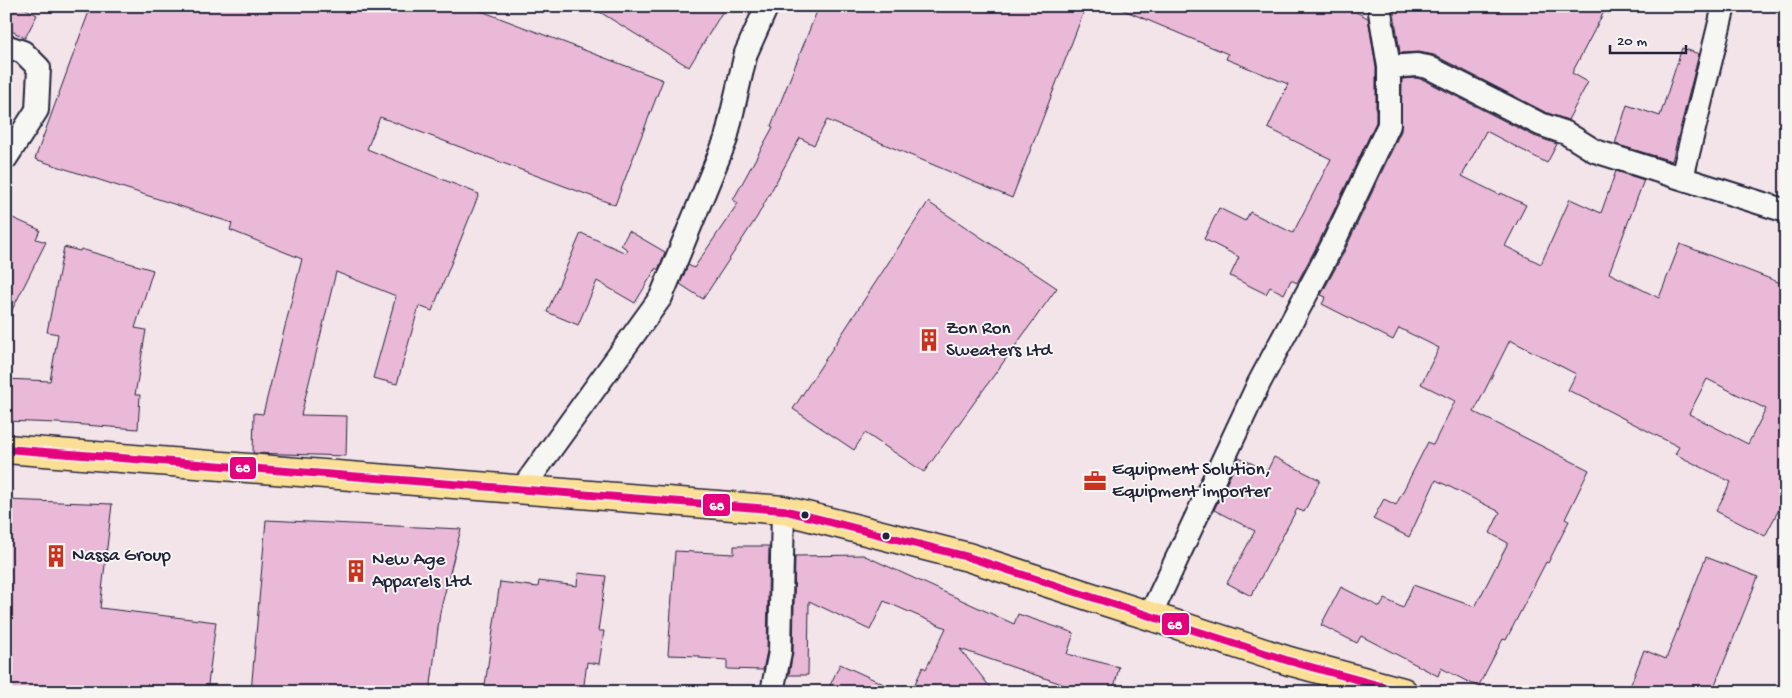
<svg xmlns="http://www.w3.org/2000/svg" width="1792" height="698" viewBox="0 0 1792 698" font-family="'Gochi Hand',sans-serif">
<style>
.building{fill:#ebb9d8;stroke:#22223b;fill-rule:evenodd}
.lines{fill:none;stroke-linecap:round;stroke-linejoin:round}
.street-casing{stroke:#22223b;stroke-width:26}
.highway-casing{stroke:#22223b;stroke-width:31}
.street{stroke:#f6f6f2;stroke-width:22}
.highway{stroke:#fbdf96;stroke-width:28}
.bus-1-casing{stroke:#f6f6f2;stroke-width:11}
.bus-1{stroke:#e5007d;stroke-width:8}
.bus-dot{fill:#22223b;stroke:#f6f6f2;stroke-width:2}
.labels{text-anchor:middle;dominant-baseline:central;stroke-width:4;stroke-linejoin:round;paint-order:stroke}
.poi-label{font-size:19px;fill:#22223b;stroke:#f6f6f2;text-anchor:start}
.line-badge{stroke:#f6f6f2;stroke-width:2}
.badge-label{font-size:14px;text-anchor:middle;font-weight:bold;fill:#fff}
</style>
<rect width="100%" height="100%" fill="#f3e4ea"/>
<filter id="ink" filterUnits="userSpaceOnUse"><feTurbulence type="fractalNoise" baseFrequency=".02" numOctaves="2"/><feDisplacementMap in="SourceGraphic" scale="10" xChannelSelector="R" yChannelSelector="G"/><feConvolveMatrix kernelMatrix="1 2 1 2 8 2 1 2 1" color-interpolation-filters="sRGB"/></filter>
<g filter="url(#ink)">
<path class="building" d="M13 6H21L37 15 25 38 6 28V18Z
M91 6H468L663 80 615 205 380 117 367 149 479 194 432 311 419 306 397 384 373 378 396 296 336 272 301 415 347 416 346 456 253 453 254 413 263 414 302 259 230 230 232 223 35 159Z
M590 6H726L689 67Z
M819 6H1086L1012 198 827 120 814 145 800 138 757 217 703 299 680 284 688 265 694 268 738 203 733 200 773 127 771 126Z
M1114 6H1344L1368 18 1376 68V122L1319 242 1297 283 1291 280 1284 294 1270 287 1266 294 1230 276 1239 257 1204 239 1219 208 1245 221 1250 212 1293 233 1331 159 1268 128 1288 84 1226 59 1228 54Z
M1393 6H1607L1572 73 1588 82 1568 120 1545 112 1434 55 1419 52 1400 53Z
M1682 48 1699 54 1672 161 1615 144 1627 105 1660 116Z
M1416 78 1424 80 1534 136 1557 144 1547 163 1486 131 1462 176 1500 195 1501 193 1526 205 1505 246 1541 264 1570 199 1601 213 1616 171 1644 180 1609 273 1659 298 1680 244 1786 285V496L1765 536 1716 511 1731 482 1675 454 1679 447 1568 390 1576 374 1510 340 1474 412 1589 470 1565 519 1569 521 1548 563 1546 562 1506 640 1503 639 1478 687 1441 668 1438 676 1361 636 1357 643 1321 625 1341 587 1380 607 1385 599 1403 608 1413 585 1475 607 1508 543 1490 533 1500 512 1436 480 1409 537 1373 519 1384 499 1396 505 1428 442 1433 445 1455 401 1421 384 1439 348 1399 328 1393 340 1322 304 1326 297 1321 295 1343 254 1401 131 1402 79ZM1707 379 1766 409 1748 444 1689 414Z
M928 202 1057 288 924 472 865 433 854 450 793 409Z
M6 215 40 230 36 239 46 242 6 322Z
M629 231 665 252 658 270 656 268 635 303 597 281 578 325 547 312 581 233 626 253 628 250 621 245Z
M64 247 80 251 81 249 153 270 135 328 146 330 135 395H140L138 429 57 423 6 421V379L50 381 58 334 47 332Z
M1239 457 1267 471 1274 457 1320 480 1304 512 1297 509 1251 596 1227 583 1255 531 1214 510Z
M6 500 112 504 100 608 216 622 207 692H6Z
M266 520 461 529 440 612 430 692H251Z
M734 546H769L767 651 763 670 727 669V660L699 658 700 656 668 655 675 551 734 554Z
M863 555 1014 624 1018 614 1074 633 1067 654 1119 667 1113 692H1085L960 649 994 692H911L923 667 926 669 946 628 884 601 870 630 809 601 808 675H789L793 652 795 556Z
M1706 557 1758 577 1712 692H1628L1644 650 1666 659Z
M578 573 606 576 598 631H604L599 664 587 662 583 692H484L500 582 538 587 539 581 577 586Z
M840 664 901 692H827Z"/>
<g class="lines">
<defs>
<path id="street" d="M6 46 23 52 39 68 37 110 6 158
M1389 67 1417 65 1428 67 1540 124 1566 133 1595 151 1786 211
M1682 178 1724 6
M522 489 661 297 726 139 746 53 767 6
M1150 616 1259 383 1331 248 1389 125V67L1380 12V6
M772 692 780 652 783 510"/>
<path id="highway" d="M6 449 783 510 968 557 1289 661 1403 692"/>
</defs>
<use href="#street" class="street-casing"/>
<use href="#highway" class="highway-casing"/>
<use href="#street" class="street"/>
<use href="#highway" class="highway"/>
<defs>
<path id="bus-1" d="M6 449 783 510 968 557 1289 661 1403 692"/>
</defs>
<use href="#bus-1" class="bus-1-casing"/>
<use href="#bus-1" class="bus-1"/>
</g>
</g>
<defs>
<symbol id="building-bare" viewBox="-9 -9 18 18"><path d="M-4-6H4V6H1V3H-1V6H-4ZM-2.5-4.3h1.7v1.8h-1.7ZM.8-4.3h1.7v1.8H.8ZM-2.5-1h1.7V.8h-1.7ZM.8-1h1.7V.8H.8Z" fill="#c8321e" stroke="#f6f6f2" stroke-width="2.5" paint-order="stroke"/></symbol>
<symbol id="office-bare" viewBox="-9 -9 18 18"><path d="M-6-3h4V-5.5h4V-3h4V5H-6ZM-1-4.5V-3h2v-1.5ZM-6 0V1H6V0Z" fill="#c8321e" stroke="#f6f6f2" stroke-width="2.5" paint-order="stroke"/></symbol>
</defs>
<g fill-rule="evenodd">
<use href="#building-bare" x="913" y="324" width="32" height="32"/>
<use href="#office-bare" x="1079" y="465" width="32" height="32"/>
<use href="#building-bare" x="40" y="540" width="32" height="32"/>
<use href="#building-bare" x="340" y="555" width="32" height="32"/>
</g>
<g class="bus-dot">
<circle cx="805" cy="515" r="4.5"/>
<circle cx="886" cy="536" r="4.5"/>
</g>
<g class="labels">
<g class="poi-label">
<text x="946" y="329">Zon Ron<tspan x="946" dy="22">Sweaters Ltd</tspan></text>
<text x="1112" y="470">Equipment Solution,<tspan x="1112" dy="22">Equipment importer</tspan></text>
<text x="72" y="556">Nassa Group</text>
<text x="372" y="560">New Age<tspan x="372" dy="22">Apparels Ltd</tspan></text>
</g>
</g>
<g class="line-badge">
<rect x="229" y="456" width="28" height="24" rx="5" fill="#e5007d"/>
<rect x="702" y="493" width="29" height="24" rx="5" fill="#e5007d"/>
<rect x="1161" y="612" width="29" height="24" rx="5" fill="#e5007d"/>
</g>
<g class="badge-label">
<text x="243" y="472">68</text>
<text x="717" y="510">68</text>
<text x="1175" y="629">68</text>
</g>
<rect width="1792" height="698" fill="none" stroke="#f6f6f2" stroke-width="25"/>
<rect x="12" y="12" width="1767" height="673" fill="none" stroke="#22223b" stroke-width="2" filter="url(#ink)"/>
<path d="M1610 45v8h76v-8" fill="none" stroke="#22223b" stroke-width="2.5"/>
<text x="1617" y="45" font-size="15" fill="#22223b" stroke="#f6f6f2" stroke-width="4" paint-order="stroke">20 m</text>
</svg>
